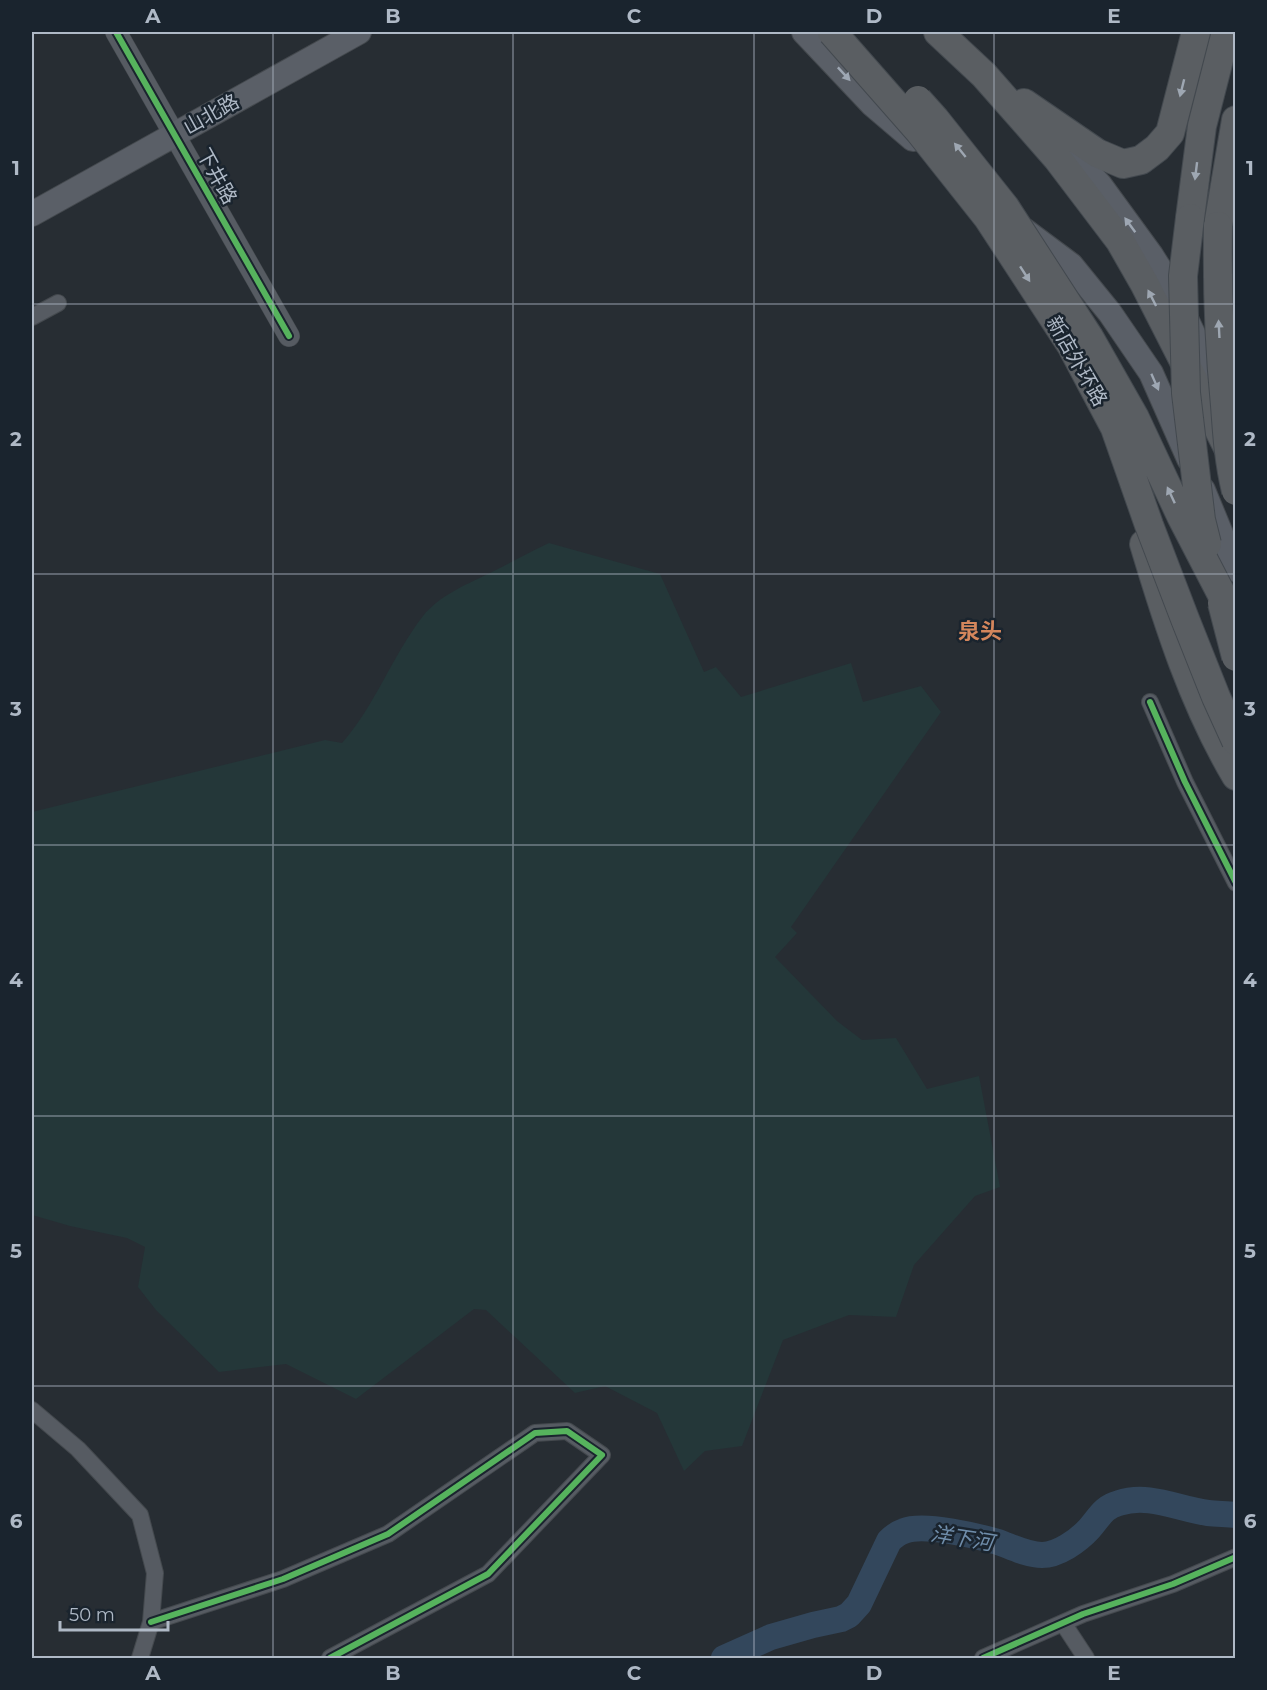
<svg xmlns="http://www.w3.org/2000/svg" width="1267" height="1690" viewBox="0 0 1267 1690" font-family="Montserrat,'Noto Sans SC',sans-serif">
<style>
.green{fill:#243739}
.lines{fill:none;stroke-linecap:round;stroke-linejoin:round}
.river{stroke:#33475c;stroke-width:26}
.minor-casing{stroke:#44494e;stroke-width:18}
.tertiary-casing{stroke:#44494e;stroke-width:22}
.secondary-casing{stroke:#44494e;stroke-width:26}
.trunk-casing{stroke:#43494f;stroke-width:30}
.minor{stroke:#565b62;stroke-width:16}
.tertiary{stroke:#565b62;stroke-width:21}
.secondary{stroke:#5a5f67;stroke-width:24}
.trunk{stroke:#5a5e62;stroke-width:28}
.trunk-bridge-casing{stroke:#43494f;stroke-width:30;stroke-linecap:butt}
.trunk-bridge{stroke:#5a5e62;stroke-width:28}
.cycleway-casing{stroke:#1a242e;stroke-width:10}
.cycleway{stroke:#56b35d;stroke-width:6}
.oneway{fill:#9ea7b3}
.oneway2{fill:#9ea7b2}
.grid{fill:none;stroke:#afb9c6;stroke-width:1.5;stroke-opacity:0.55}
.labels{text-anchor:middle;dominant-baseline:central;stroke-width:5;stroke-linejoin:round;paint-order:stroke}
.street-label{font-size:20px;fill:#afb9c6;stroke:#1a242e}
.water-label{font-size:21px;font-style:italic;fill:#6f8daa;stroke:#1a242e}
.quarter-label{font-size:22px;font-weight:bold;fill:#d4865c;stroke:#1a242e}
.neatline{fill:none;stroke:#afb9c6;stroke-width:2}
.grid-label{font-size:20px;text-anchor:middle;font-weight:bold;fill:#afb9c6}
</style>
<rect width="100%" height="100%" fill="#272d33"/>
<path class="green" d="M549 543 660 574 704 672 716 667 741 697 851 663 863 702 921 686 941 712 791 927 797 933 775 957 837 1021 862 1040 896 1038 927 1089 979 1076 1000 1187 975 1196 914 1265 896 1317 849 1315 783 1340 742 1446 705 1451 684 1471 657 1413 605 1386 575 1393 486 1310 474 1309 356 1399 286 1364 219 1372 156 1310 138 1287 145 1247 127 1238 70 1226 32 1215V812L325 740 342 743C375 706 392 656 423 616 439 596 465 585 488 574 508 564 528 553 549 543Z"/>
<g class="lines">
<path class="river" d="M724 1658 771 1637 813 1625 841 1619 849 1615 859 1604 889 1541C893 1537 898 1533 904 1531 924 1523 977 1536 998 1542 1012 1547 1027 1555 1042 1555 1058 1555 1078 1541 1089 1529 1099 1518 1103 1507 1119 1503 1149 1493 1178 1509 1208 1513 1217 1514 1226 1514 1236 1515"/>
<defs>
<path id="minor" d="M32 317 58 303
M1150 702 1185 782 1236 883
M32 1410 78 1449 140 1515 155 1573 151 1622 140 1658
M151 1622 283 1579 388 1534 535 1433 567 1431 602 1455 488 1574 330 1658
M1063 1623 1086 1658
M983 1658 1083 1614 1173 1584 1236 1557"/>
<path id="tertiary" d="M116 32 289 336"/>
<path id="secondary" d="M804 32 872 104 913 139
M1053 135 1100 185 1151 255 1170 285 1220 390
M32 214 359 32
M1024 230 1071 265 1110 313 1151 373 1189 459
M1203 490 1236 570"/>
<path id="trunk" d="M938 32 984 75 1057 158 1120 241 1144 283 1229 450
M1024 103 1097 153 1123 164 1141 160 1157 148 1170 133 1196 32
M1190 218 1202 126 1226 32
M1218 226 1236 120
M1144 544C1168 624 1193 703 1236 776"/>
</defs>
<use href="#minor" class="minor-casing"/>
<use href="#tertiary" class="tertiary-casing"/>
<use href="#secondary" class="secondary-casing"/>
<use href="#trunk" class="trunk-casing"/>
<use href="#minor" class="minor"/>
<use href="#tertiary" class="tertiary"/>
<use href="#secondary" class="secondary"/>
<use href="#trunk" class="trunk"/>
<defs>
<path id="trunk-bridge" d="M832 32 919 131 988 218 1071 345 1115 428 1149 525 1185 619 1216 697 1236 741
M918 100 935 119 1005 207 1089 337 1135 418 1181 516 1236 622
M1190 218 1183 276 1186 393 1201 520 1207 544
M1218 226C1217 286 1219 345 1225 405 1227 434 1229 463 1236 491
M1222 603 1236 657"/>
</defs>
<use href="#trunk-bridge" class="trunk-bridge-casing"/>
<use href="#trunk-bridge" class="trunk-bridge"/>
<defs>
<path id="cycleway" d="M116 32 289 336
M1150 702 1185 782 1236 883
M151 1622 283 1579 388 1534 535 1433 567 1431 602 1455 488 1574 330 1658
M983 1658 1083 1614 1173 1584 1236 1557"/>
</defs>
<use href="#cycleway" class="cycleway-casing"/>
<use href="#cycleway" class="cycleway"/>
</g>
<defs><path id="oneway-solid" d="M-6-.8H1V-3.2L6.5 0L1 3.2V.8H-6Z" transform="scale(1.5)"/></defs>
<g class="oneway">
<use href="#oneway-solid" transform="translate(844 74) rotate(47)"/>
<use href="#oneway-solid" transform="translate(1130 225) rotate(-126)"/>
<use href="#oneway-solid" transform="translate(1155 382) rotate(66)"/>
</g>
<g class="oneway2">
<use href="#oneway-solid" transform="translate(1182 88) rotate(104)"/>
<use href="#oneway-solid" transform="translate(960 150) rotate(-129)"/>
<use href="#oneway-solid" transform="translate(1196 171) rotate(97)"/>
<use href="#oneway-solid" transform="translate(1025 274) rotate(57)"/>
<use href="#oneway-solid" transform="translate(1152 298) rotate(-117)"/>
<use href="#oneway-solid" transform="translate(1219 329) rotate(-93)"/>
<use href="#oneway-solid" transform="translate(1171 495) rotate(-115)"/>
</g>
<path class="grid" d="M273 32V1658M513 32V1658M754 32V1658M994 32V1658M32 304H1236M32 574H1236M32 845H1236M32 1116H1236M32 1386H1236"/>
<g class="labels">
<g class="street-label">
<text transform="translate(211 114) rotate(-29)">山北路</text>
<text transform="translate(217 176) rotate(61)">下井路</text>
<text transform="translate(1077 361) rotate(60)">新店外环路</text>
</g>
<g class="water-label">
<text transform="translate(962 1538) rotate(9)">洋下河</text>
</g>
<g class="quarter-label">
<text x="980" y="631">泉头</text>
</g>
</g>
<rect width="1267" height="1690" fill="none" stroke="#1a242e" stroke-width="66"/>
<path d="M60 1621v9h108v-9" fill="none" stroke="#afb9c6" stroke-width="3"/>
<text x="69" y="1621" font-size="18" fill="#afb9c6" stroke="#1a242e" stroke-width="4.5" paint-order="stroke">50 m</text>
<rect x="33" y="33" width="1201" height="1624" class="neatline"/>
<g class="grid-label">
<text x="153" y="23">A</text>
<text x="393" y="23">B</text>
<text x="634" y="23">C</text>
<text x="874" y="23">D</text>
<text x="1114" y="23">E</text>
<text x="16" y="175">1</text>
<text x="1250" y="175">1</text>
<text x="16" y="446">2</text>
<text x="1250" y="446">2</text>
<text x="16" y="716">3</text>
<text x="1250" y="716">3</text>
<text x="16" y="987">4</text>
<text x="1250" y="987">4</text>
<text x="16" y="1258">5</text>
<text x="1250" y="1258">5</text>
<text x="16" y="1528">6</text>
<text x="1250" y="1528">6</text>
<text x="153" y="1680">A</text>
<text x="393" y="1680">B</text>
<text x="634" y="1680">C</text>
<text x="874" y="1680">D</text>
<text x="1114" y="1680">E</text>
</g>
</svg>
